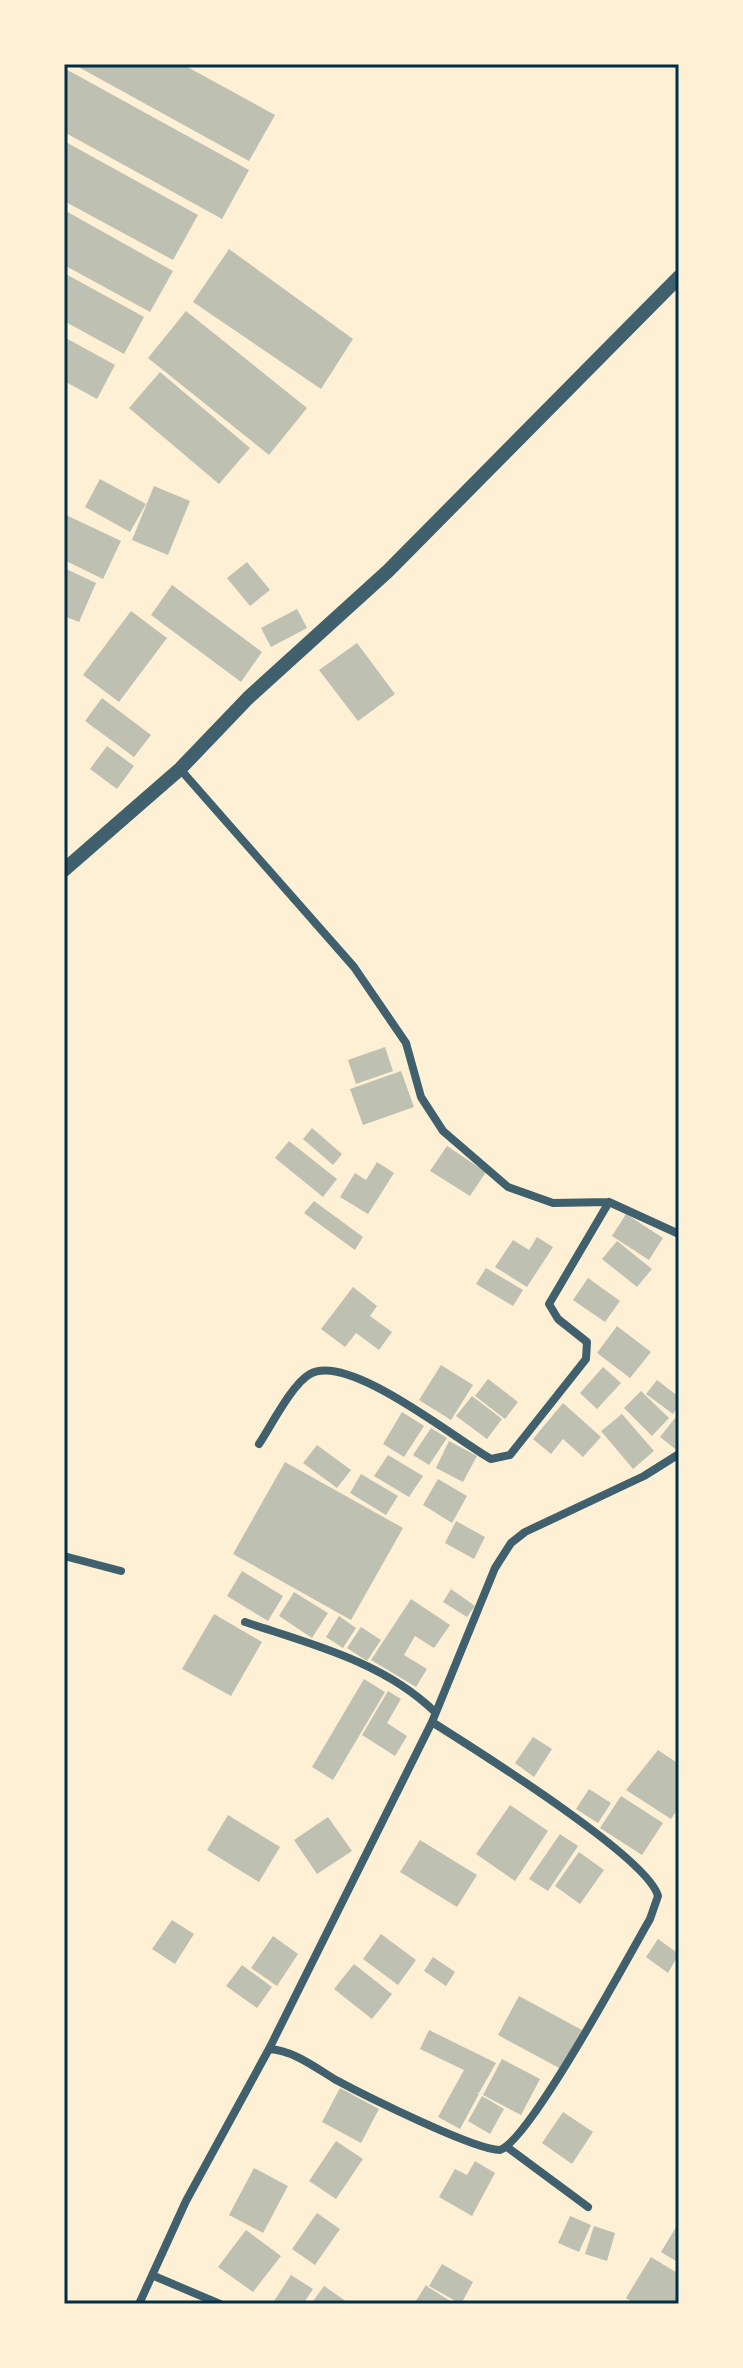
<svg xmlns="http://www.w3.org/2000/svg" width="743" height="2368" viewBox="0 0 743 2368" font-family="'Asap Condensed',sans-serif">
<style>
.building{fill:#bec0b2}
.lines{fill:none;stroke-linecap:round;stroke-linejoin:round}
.minor{stroke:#3f606c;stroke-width:8}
.tertiary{stroke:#3f606c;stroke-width:14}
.neatline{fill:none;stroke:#003049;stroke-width:3}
</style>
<rect width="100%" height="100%" fill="#fdf0d5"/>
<path class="building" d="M73 64H182L275 115 249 161Z
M64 68 249 170 222 219 64 132Z
M64 141 198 215 173 260 64 201Z
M64 210 173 271 150 312 64 265Z
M229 249 353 339 321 389 193 302Z
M64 273 144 317 124 354 64 321Z
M186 311 307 408 269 455 148 358Z
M64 337 115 365 97 399 64 381Z
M160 372 250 448 219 484 129 408Z
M100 479 146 504 130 532 85 507Z
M154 486 190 501 168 555 132 540Z
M64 514 121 541 103 579 64 560Z
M247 562 270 590 250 606 227 578Z
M64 568 96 583 79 622 64 616Z
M172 585 262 652 241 682 151 615Z
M297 609 307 628 271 647 261 628Z
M131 611 167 638 119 702 83 675Z
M357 643 395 694 358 721 319 670Z
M102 698 151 735 134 757 85 721Z
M107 746 134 766 117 789 90 769Z
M385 1047 393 1071 356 1084 348 1060Z
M401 1071 414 1107 363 1125 350 1089Z
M312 1128 342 1154 333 1165 303 1139Z
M289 1141 337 1179 323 1197 275 1158Z
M447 1146 486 1172 470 1196 430 1171Z
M377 1162 394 1173 368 1214 340 1197 355 1173 366 1180Z
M314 1201 363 1237 355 1250 304 1213Z
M626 1214 663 1238 649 1260 612 1236Z
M537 1237 553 1247 527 1287 495 1267 513 1240 529 1250Z
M617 1241 652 1269 637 1287 602 1259Z
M486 1268 523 1290 513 1306 476 1284Z
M588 1278 620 1301 605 1322 573 1300Z
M353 1287 377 1306 370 1316 392 1332 379 1350 356 1333 345 1347 321 1329Z
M617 1326 651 1352 630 1378 597 1353Z
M441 1365 473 1385 451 1420 419 1400Z
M603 1367 621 1383 597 1409 580 1393Z
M488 1379 518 1402 505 1419 475 1396Z
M657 1380 679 1397V1406L673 1414 646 1394Z
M641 1391 669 1418 652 1436 624 1408Z
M472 1396 502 1419 487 1439 456 1416Z
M563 1403 601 1437 583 1457 563 1439 551 1454 533 1439Z
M402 1412 424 1426 404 1457 383 1444Z
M622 1414 654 1451 633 1469 601 1431Z
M675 1418 679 1421V1452L660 1437Z
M431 1428 447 1438 429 1465 413 1455Z
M449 1441 477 1456 463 1482 436 1468Z
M317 1445 351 1470 337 1488 303 1463Z
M388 1455 423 1476 409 1497 374 1476Z
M285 1462 403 1528 351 1620 233 1554Z
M361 1474 398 1496 386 1515 350 1493Z
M438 1479 467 1496 452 1523 423 1505Z
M456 1521 485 1537 474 1559 445 1543Z
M242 1571 283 1596 268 1621 227 1596Z
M451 1589 475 1606 467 1617 443 1602Z
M294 1592 328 1613 312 1638 279 1616Z
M411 1599 450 1625 434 1648 415 1636 404 1655 427 1669 416 1687 371 1660Z
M214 1614 262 1642 231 1696 182 1669Z
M339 1616 356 1628 343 1648 326 1637Z
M361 1627 381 1640 367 1661 347 1648Z
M364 1679 385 1692 333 1780 312 1767Z
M388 1691 401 1699 387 1723 407 1736 395 1756 362 1735Z
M533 1737 552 1749 534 1777 515 1763Z
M658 1750 679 1764V1807L671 1819 626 1790Z
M589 1789 611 1803 598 1823 576 1809Z
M621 1796 663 1823 642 1855 600 1828Z
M510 1805 548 1831 515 1881 476 1854Z
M228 1815 280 1847 259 1882 207 1850Z
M328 1817 352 1851 317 1874 294 1840Z
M560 1834 578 1846 548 1891 529 1879Z
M420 1840 477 1875 457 1907 400 1872Z
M579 1852 604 1870 580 1904 555 1886Z
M172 1920 194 1934 175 1964 152 1949Z
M381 1934 416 1960 398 1985 363 1959Z
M273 1936 298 1954 277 1986 251 1968Z
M658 1939 679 1954 668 1973 646 1957Z
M433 1957 455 1972 446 1986 424 1971Z
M354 1964 392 1994 372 2019 334 1989Z
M242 1965 272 1987 257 2008 226 1986Z
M519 1996 582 2030 561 2069 498 2035Z
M429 2030 496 2063 479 2093 476 2092 479 2094 460 2129 438 2117 464 2070 420 2049Z
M502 2059 540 2079 521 2115 483 2095Z
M340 2088 379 2109 361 2143 322 2122Z
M482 2096 504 2109 490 2134 468 2121Z
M563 2112 593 2132 572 2164 542 2143Z
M336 2141 363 2159 336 2199 309 2181Z
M475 2161 495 2173 472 2216 439 2197 455 2169 467 2175Z
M254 2168 288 2186 263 2233 229 2215Z
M317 2213 340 2229 315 2265 292 2249Z
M570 2216 591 2225 579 2252 558 2243Z
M679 2222V2263L661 2252Z
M594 2226 615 2233 607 2261 585 2254Z
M246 2230 281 2256 253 2292 218 2267Z
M651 2257 679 2274V2304H635L626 2298Z
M442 2264 473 2282 461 2304 429 2286Z
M291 2275 313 2289 303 2304H272Z
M426 2285 428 2287 455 2304H414Z
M324 2286 350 2304H311Z"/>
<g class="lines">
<path class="minor" d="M180 769 354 967 406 1043 421 1097 443 1131 508 1187 553 1203 609 1202 679 1234
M259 1444C271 1426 292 1384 310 1374 348 1352 455 1439 491 1459L510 1455 586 1359 587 1342 558 1319 549 1304 609 1202
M64 1556 121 1571
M245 1622C311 1644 384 1662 435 1712
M269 2049C293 2050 316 2068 336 2080 364 2095 474 2150 500 2150 530 2140 628 1957 650 1919L658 1896C648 1857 473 1748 432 1722
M507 2147 588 2207
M154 2276 220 2304
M139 2304 186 2201 269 2049 432 1722 495 1568 511 1543 525 1532 644 1476 679 1454"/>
<path class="tertiary" d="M64 870 180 769 248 698 388 571 679 277"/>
</g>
<rect width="743" height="2368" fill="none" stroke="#fdf0d5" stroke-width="132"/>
<rect x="66" y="66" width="611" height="2236" class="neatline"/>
</svg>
